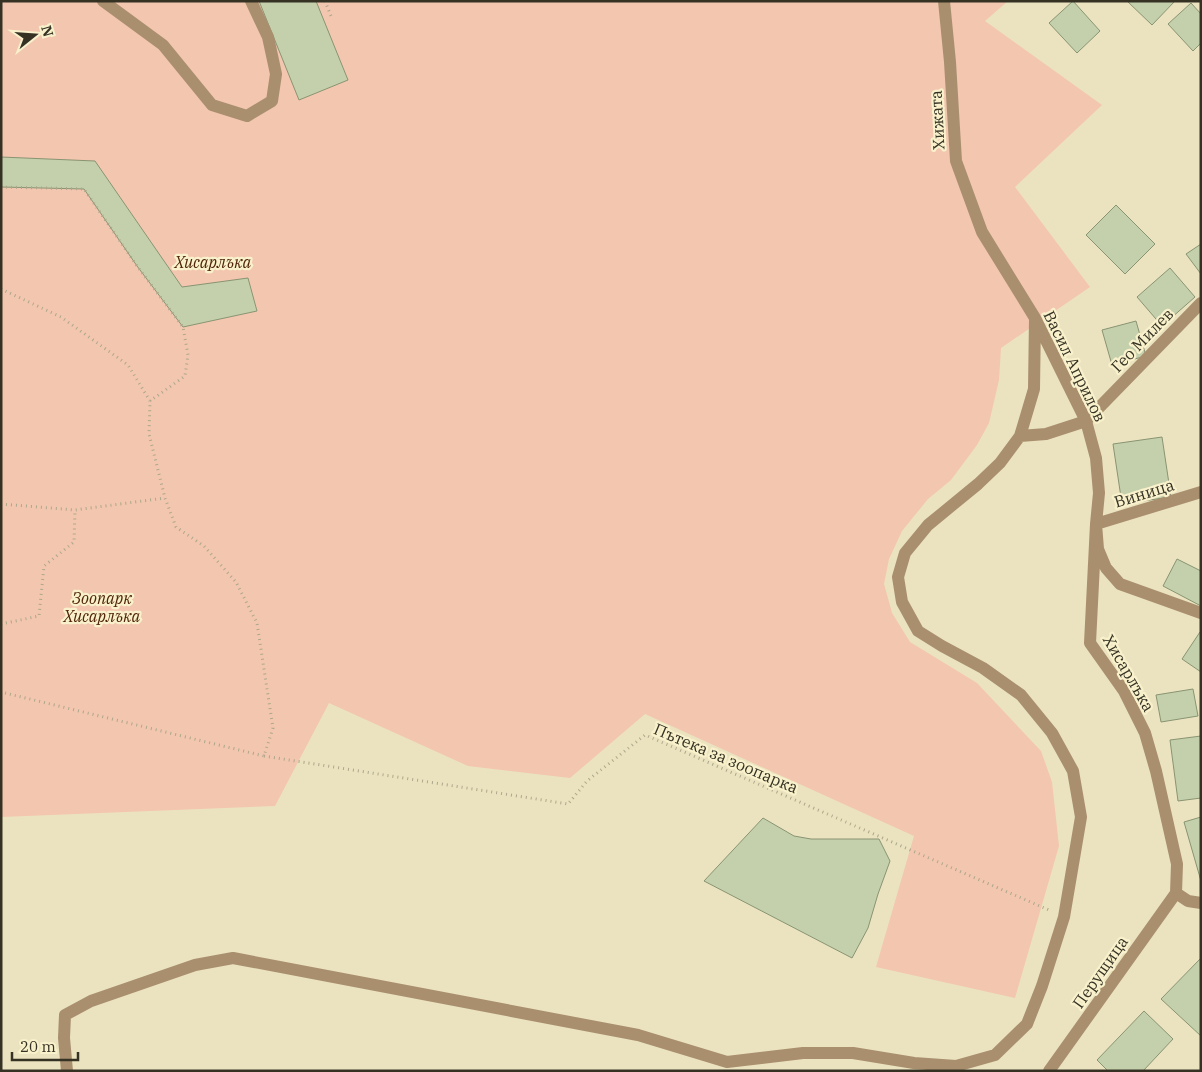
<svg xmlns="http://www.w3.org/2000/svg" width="1202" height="1072" viewBox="0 0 1202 1072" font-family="'IBM Plex Serif',serif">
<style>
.green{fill:#f3c6af}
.building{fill:#c4cfac;stroke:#899472}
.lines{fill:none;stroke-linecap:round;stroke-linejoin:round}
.path{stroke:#ada78b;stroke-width:3;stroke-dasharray:1 4;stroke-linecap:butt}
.minor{stroke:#a98f6e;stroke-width:12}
.labels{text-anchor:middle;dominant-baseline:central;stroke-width:4.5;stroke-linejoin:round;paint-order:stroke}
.street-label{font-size:16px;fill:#353224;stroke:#f8f1cb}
.park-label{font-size:16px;font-style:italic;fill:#512509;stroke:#f8f1cb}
</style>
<rect width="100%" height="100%" fill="#ebe3bf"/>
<path class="green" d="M1 1H1008L985 21 1102 105 1015 187 1090 287 1001 348 999 380 989 423 977 445 951 480 928 499 902 531 889 559 884 584 892 613 910 642 977 683 1041 751 1052 782 1059 846 1015 998 876 967 914 836 645 714 570 778 468 766 329 703 275 806 1 817Z"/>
<path class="building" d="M259 1H316L348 80 299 100Z
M1073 1 1100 31 1077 53 1049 23Z
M1127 1H1175L1152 25Z
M1191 3 1201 14V43L1193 51 1168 24Z
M1 157 95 161 182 287 248 278 257 311 183 327 137 266 84 189 1 187Z
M1116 205 1155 244 1125 274 1086 235Z
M1201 244V274L1186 254Z
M1170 268 1195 297 1162 326 1137 297Z
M1136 321 1146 356 1112 365 1102 330Z
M1162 437 1171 497 1122 504 1113 444Z
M1177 559 1201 571V606L1163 586Z
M1200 632 1201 633V672L1182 659Z
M1193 689 1198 716 1161 722 1156 695Z
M1201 736V798L1178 801 1170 740Z
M1201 817V881L1184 822Z
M763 818 794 836 811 839H879L890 861 878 894 868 928 852 958 704 881Z
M1201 958V1036L1161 999Z
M1144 1011 1173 1039 1143 1071H1108L1097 1060Z"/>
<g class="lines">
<path class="path" d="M325 1 331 16
M1 187 84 189 137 266 183 327 188 355 185 376 150 401
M1 289 61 317 128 365 150 401 149 434 165 498 176 527 204 546 236 582 257 623 273 728 264 756 1 692
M1 504 75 510 165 498
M1 624 39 616 44 566 74 542 75 510
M264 756 568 804 587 781 645 735 1049 910"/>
<path class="minor" d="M103 1 163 45 212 105 247 116 272 101 276 74 268 37 251 1
M944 1 950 62 956 161 982 232 1035 318 1086 421 1096 458 1099 493 1096 524 1098 549 1106 568 1120 584 1201 613
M1020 436 1046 434 1086 421 1201 303
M1176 893 1177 864 1156 771 1145 733 1124 691 1090 643 1096 524 1201 492
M1176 893 1188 901 1201 903
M67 1071 64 1038 65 1015 91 1001 195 965 233 958 638 1035 727 1062 803 1053H853L914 1063 956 1066 995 1055 1027 1024 1042 986 1064 917 1081 817 1073 771 1052 733 1021 695 983 668 942 646 918 631 902 602 898 577 905 553 928 525 978 484 1000 463 1020 436 1034 389 1035 318
M1049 1071 1176 893"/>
</g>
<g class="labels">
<g class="street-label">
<text transform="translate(937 120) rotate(-93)">Хижата</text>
<text transform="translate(1142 340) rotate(-46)">Гео Милев</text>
<text transform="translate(1075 366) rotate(64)">Васил Априлов</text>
<text transform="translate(1144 493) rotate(-17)">Виница</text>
<text transform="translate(1129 673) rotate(60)">Хисарлъка</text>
<text transform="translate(726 758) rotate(23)">Пътека за зоопарка</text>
<text transform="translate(1100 972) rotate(-55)">Перущица</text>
</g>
<g class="park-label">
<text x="213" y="262">Хисарлъка</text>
<text x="102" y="598">Зоопарк<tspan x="102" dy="18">Хисарлъка</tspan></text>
</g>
</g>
<rect width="1202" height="1072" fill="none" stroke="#353224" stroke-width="5"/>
<g transform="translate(35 35) rotate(73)" stroke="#f8f1cb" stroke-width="4" paint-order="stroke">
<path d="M0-4L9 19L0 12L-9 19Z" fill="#353224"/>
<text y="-8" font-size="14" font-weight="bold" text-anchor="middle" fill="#353224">N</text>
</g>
<path d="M12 1052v8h66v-8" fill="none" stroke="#353224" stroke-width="2.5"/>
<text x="20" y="1052" font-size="15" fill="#353224" stroke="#f8f1cb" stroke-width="4" paint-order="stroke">20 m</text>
</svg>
